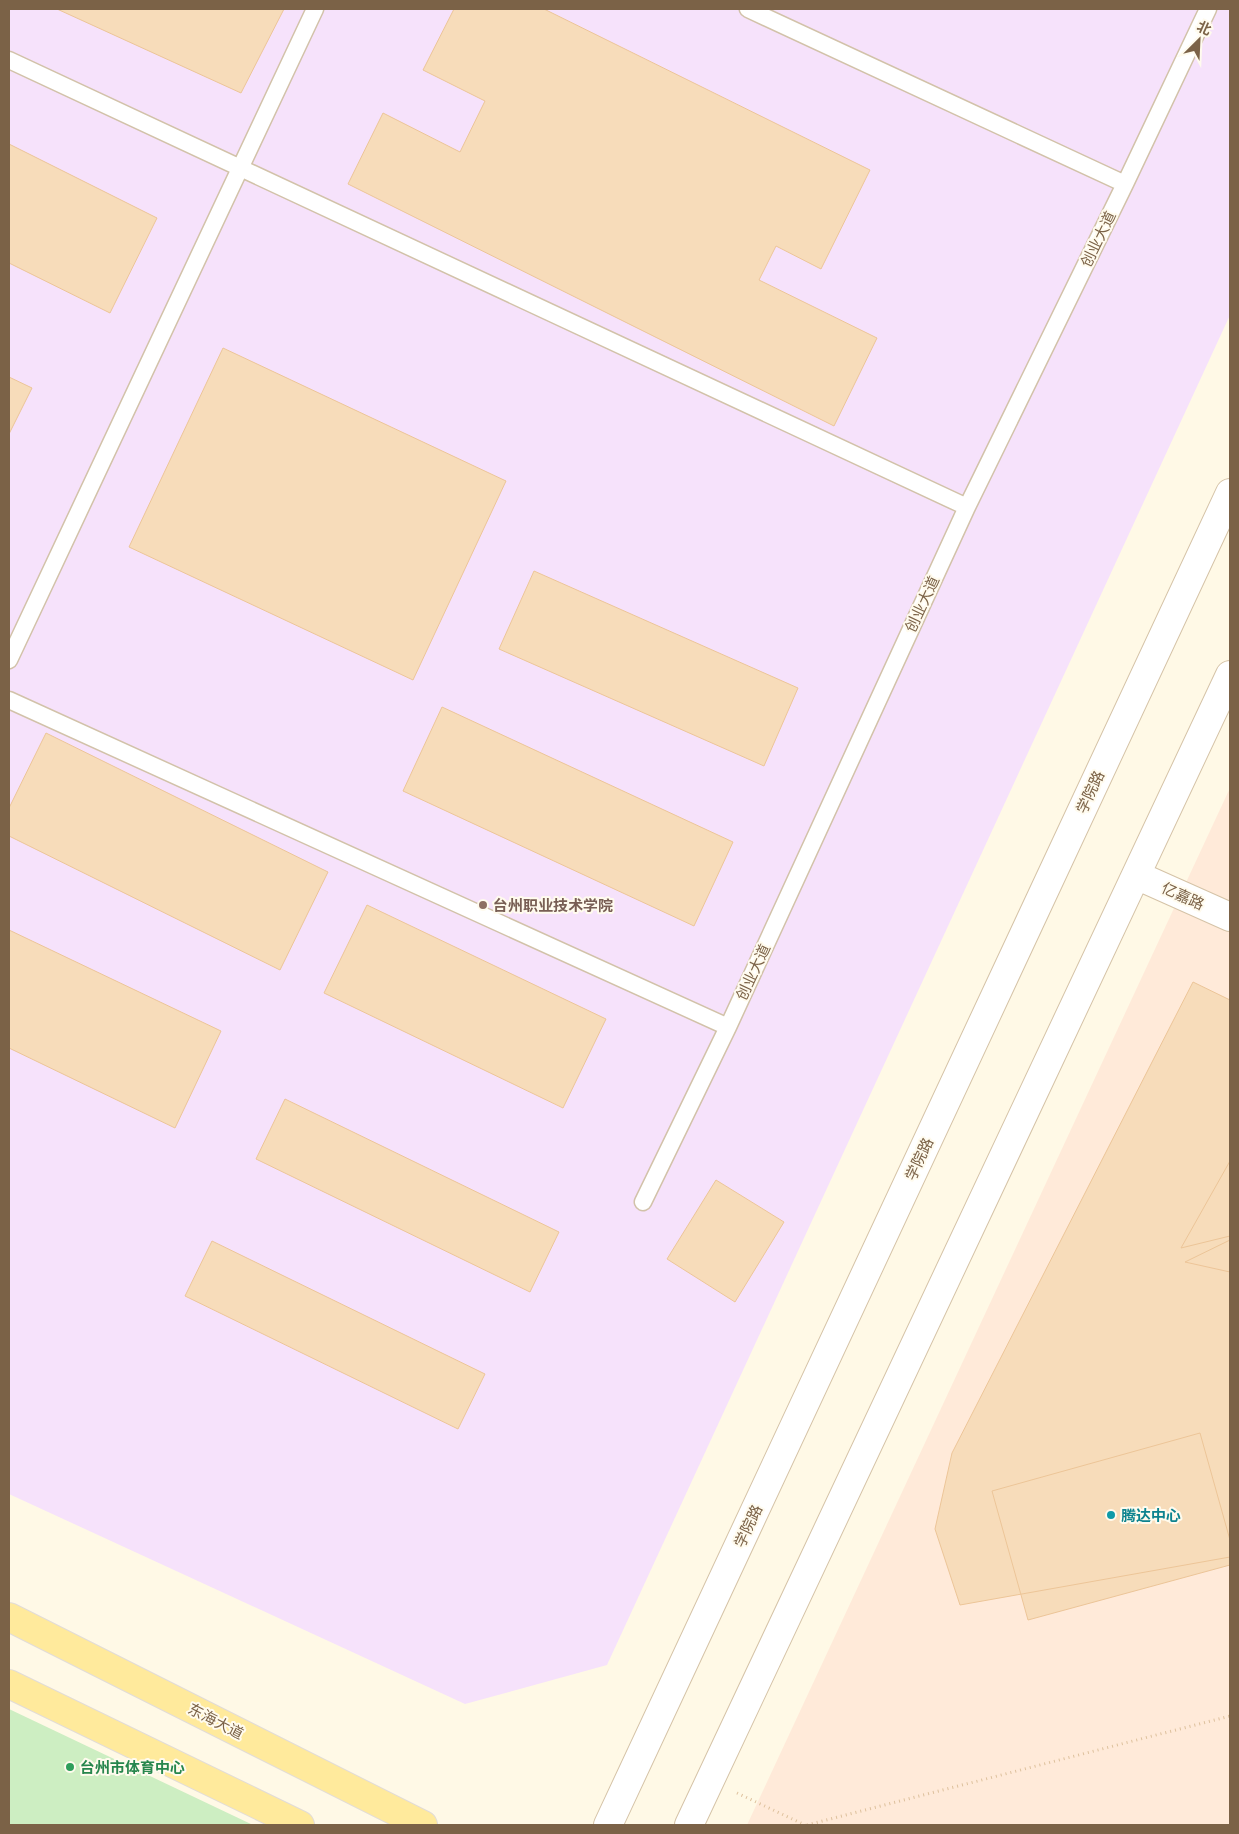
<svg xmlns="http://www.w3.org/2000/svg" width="1239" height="1834" viewBox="0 0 1239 1834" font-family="'Titillium Web','Noto Sans SC',sans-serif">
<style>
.commercial{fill:#ffead9}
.education{fill:#f6e2fb}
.green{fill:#cdeec2}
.building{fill:#f7dcba;stroke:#ecc598}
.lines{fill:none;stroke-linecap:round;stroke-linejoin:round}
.lane-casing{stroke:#d2c2a9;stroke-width:19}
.secondary-casing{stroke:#d5c3a7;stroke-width:30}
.primary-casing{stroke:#e2dcd7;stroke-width:30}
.path{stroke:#ddc09c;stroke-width:3;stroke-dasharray:1 4;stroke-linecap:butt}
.lane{stroke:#fff;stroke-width:16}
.secondary{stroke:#fff;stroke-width:28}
.primary{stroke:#ffea9c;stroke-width:28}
.education-dot{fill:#8d6e63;stroke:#fffbee;stroke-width:2}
.culture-dot{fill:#0f9aa8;stroke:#fffbee;stroke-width:2}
.leisure-dot{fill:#2e9e5b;stroke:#fffbee;stroke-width:2}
.labels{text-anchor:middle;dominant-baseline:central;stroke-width:4;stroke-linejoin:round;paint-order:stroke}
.street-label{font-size:15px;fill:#7b6247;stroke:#fffbee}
.education-label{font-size:15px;font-weight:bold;fill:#785e54;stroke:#fffbee;text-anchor:start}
.culture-label{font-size:15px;font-weight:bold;fill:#0d838f;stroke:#fffbee;text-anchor:start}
.leisure-label{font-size:15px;font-weight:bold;fill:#27864d;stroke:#fffbee;text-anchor:start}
</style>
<rect width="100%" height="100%" fill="#fff9e6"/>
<path class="commercial" d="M1230 788V1825H747Z"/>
<path class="education" d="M9 9H1230V315L607 1665 465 1704 9 1494Z"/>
<path class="green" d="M9 1709 253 1825H9Z"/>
<path class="building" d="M57 9H284L241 93Z
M454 9H544L870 170 821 269 776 246 759 280 877 338 834 426 348 184 383 113 460 152 485 101 423 70Z
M9 144 157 218 110 313 9 263Z
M223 348 506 481 413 680 129 547Z
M9 377 32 388 9 434Z
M534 571 798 688 764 766 499 649Z
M442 707 733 842 694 926 403 791Z
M46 733 328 872 280 970 9 836V808Z
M367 905 606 1019 563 1108 324 993Z
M9 930 221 1031 175 1128 9 1048Z
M1193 982 1230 1000V1557L960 1605 935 1529 952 1453Z
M285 1099 559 1232 530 1292 256 1159Z
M1230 1161V1236L1181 1248Z
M716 1180 784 1222 735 1302 667 1259Z
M1230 1240V1272L1185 1262Z
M212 1241 485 1374 458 1429 185 1296Z
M1200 1433 1230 1540V1565L1028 1620 992 1491Z"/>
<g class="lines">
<defs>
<path id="lane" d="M748 9 1125 184
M9 60 967 507
M9 660 315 9
M9 700 728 1027
M643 1202 728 1027 967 507 1125 184 1208 9"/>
<path id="secondary" d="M1136 875 1230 917
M608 1825 1230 493
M689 1825 1230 675"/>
<path id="primary" d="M9 1617 423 1825
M9 1684 300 1825"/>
</defs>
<use href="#lane" class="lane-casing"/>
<use href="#secondary" class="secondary-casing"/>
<use href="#primary" class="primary-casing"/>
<path class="path" d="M737 1793 805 1825
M807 1825 1230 1716"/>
<use href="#lane" class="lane"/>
<use href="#secondary" class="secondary"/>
<use href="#primary" class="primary"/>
</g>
<circle class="education-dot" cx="483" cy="905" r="5"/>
<circle class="culture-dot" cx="1111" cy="1515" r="5"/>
<circle class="leisure-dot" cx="70" cy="1767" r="5"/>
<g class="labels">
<g class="street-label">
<text transform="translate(1098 239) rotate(-64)">创业大道</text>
<text transform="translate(922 604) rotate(-65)">创业大道</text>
<text transform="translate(1090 792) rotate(-65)">学院路</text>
<text transform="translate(1183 896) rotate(24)">亿嘉路</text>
<text transform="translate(753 972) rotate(-65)">创业大道</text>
<text transform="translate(919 1159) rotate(-65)">学院路</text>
<text transform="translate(748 1526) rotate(-65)">学院路</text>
<text transform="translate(216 1721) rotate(27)">东海大道</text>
</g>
<g class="education-label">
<text x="493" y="905">台州职业技术学院</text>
</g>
<g class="culture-label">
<text x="1121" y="1515">腾达中心</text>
</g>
<g class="leisure-label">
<text x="80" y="1767">台州市体育中心</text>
</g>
</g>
<rect width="1239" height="1834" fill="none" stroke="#7b6247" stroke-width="20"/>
<g transform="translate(1199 40) rotate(24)" stroke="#fffbee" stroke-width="4" paint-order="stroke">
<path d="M0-4L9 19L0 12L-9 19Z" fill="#7b6247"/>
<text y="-8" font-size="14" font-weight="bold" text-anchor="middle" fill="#7b6247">北</text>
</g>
</svg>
